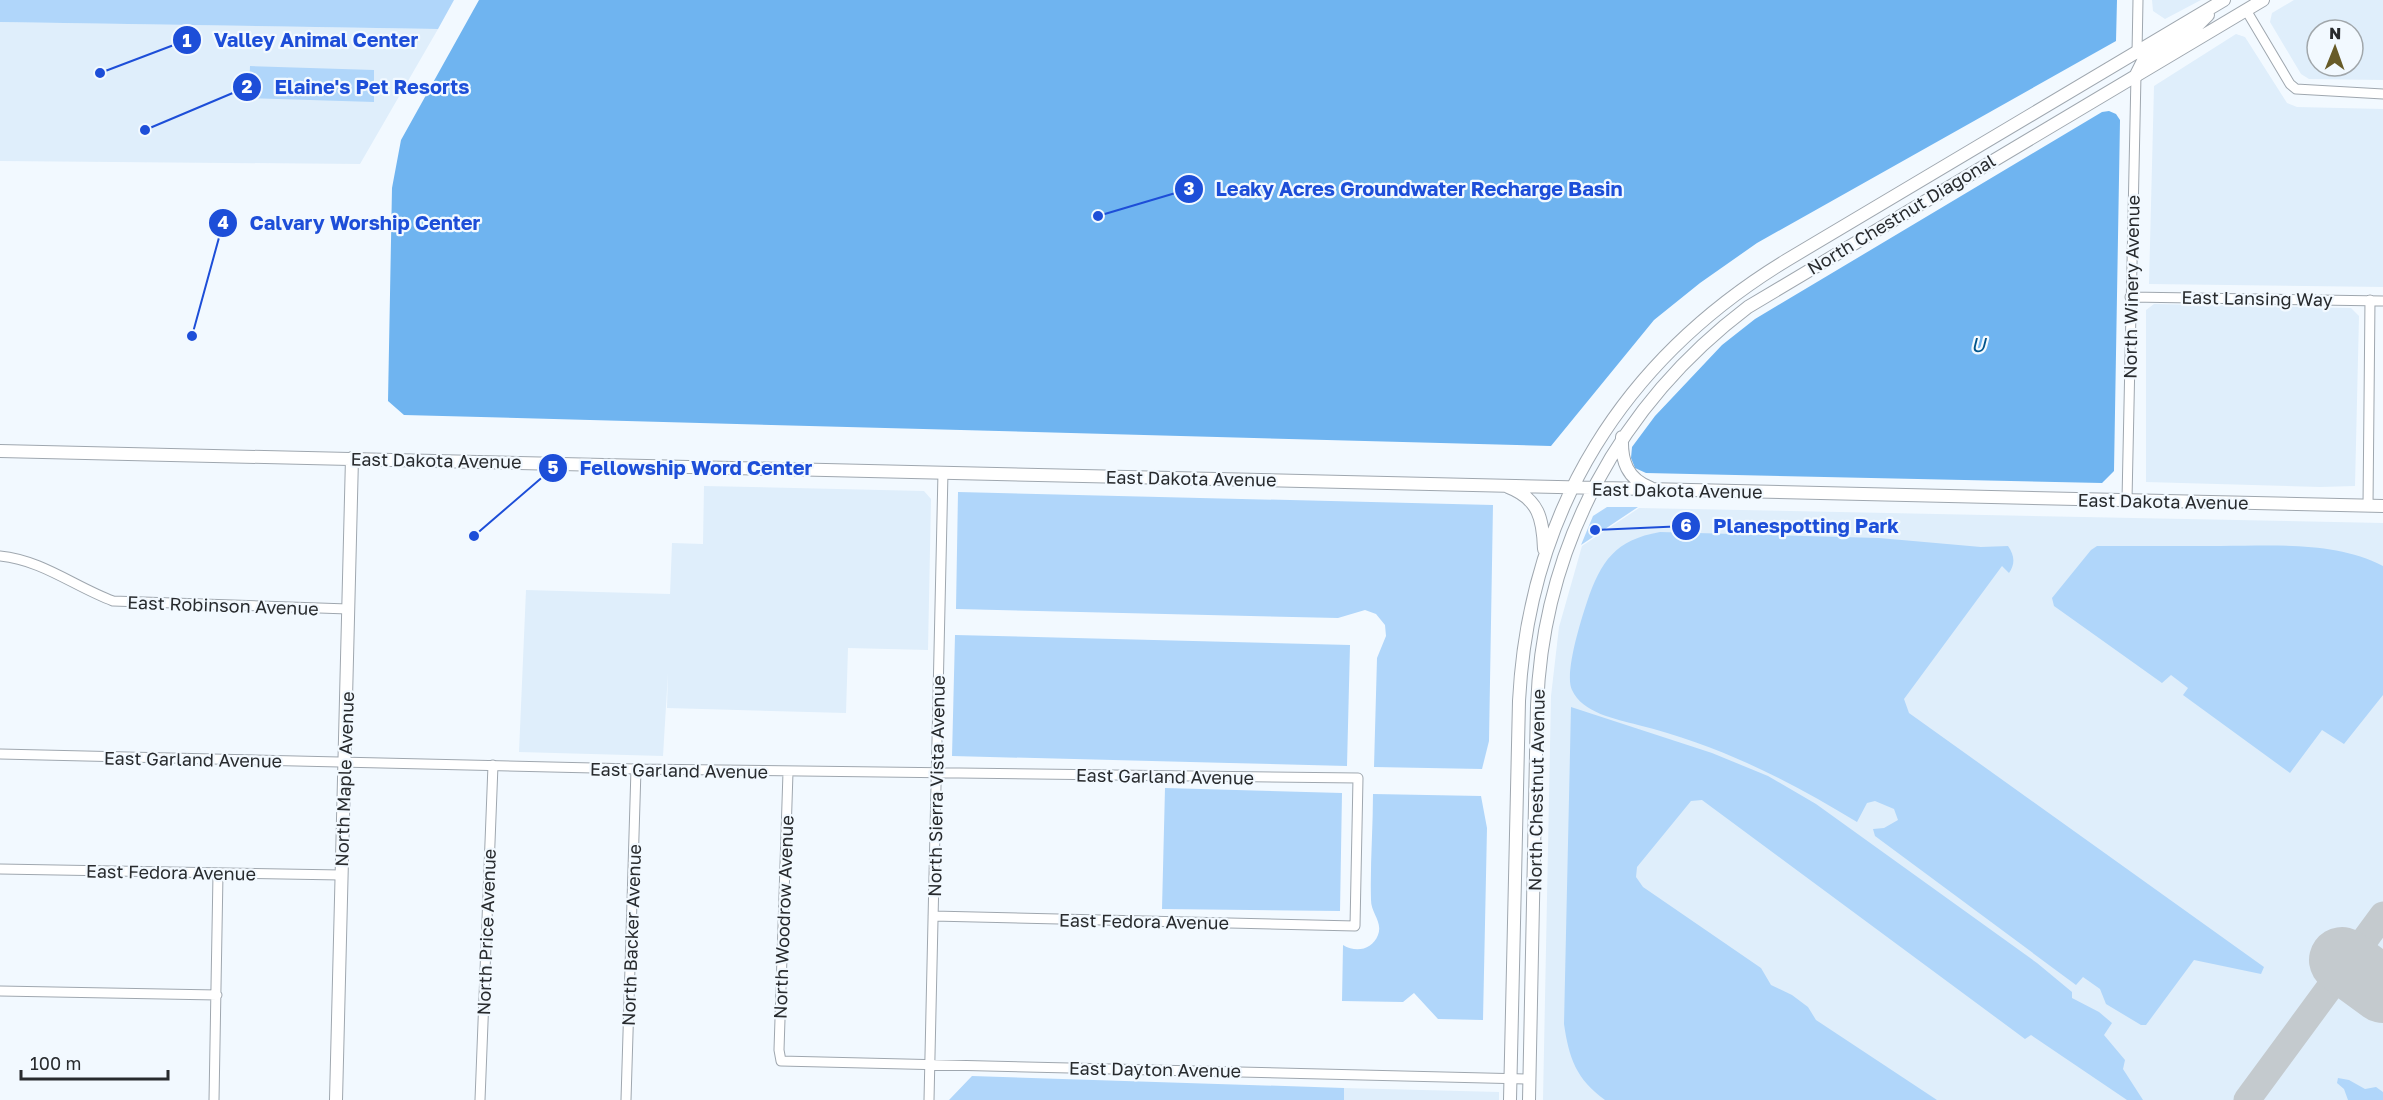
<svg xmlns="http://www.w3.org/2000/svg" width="2383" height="1100" viewBox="0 0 2383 1100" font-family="'Golos Text',sans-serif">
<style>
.built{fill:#dfeefb;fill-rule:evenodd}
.green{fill:#b0d6fa}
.water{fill:#6fb4f0}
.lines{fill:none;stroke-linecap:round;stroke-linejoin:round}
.taxiway{stroke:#c4cace;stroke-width:27}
.runway{stroke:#c4cace;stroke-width:66}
.street-casing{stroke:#9fa7af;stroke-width:11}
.secondary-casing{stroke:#9fa7af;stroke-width:14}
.street{stroke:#fff;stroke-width:9}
.secondary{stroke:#fff;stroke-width:12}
.labels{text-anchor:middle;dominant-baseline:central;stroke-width:4.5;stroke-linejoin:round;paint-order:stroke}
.street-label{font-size:18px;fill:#282b2e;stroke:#f2f9ff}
.water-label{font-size:20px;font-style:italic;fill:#00548b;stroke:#f2f9ff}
.leader{fill:none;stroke:#1d4ed8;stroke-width:2}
.callout-dot{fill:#1d4ed8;stroke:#f2f9ff;stroke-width:2}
.mark-label{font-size:18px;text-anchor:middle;font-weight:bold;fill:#fff}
.callout-label{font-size:20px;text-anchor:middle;font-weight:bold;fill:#1d4ed8;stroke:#f2f9ff;stroke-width:4.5;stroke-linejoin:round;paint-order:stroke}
</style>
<rect width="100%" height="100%" fill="#f2f9ff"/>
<path class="built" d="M2152 0H2201L2165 19 2153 11Z
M2294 0H2383V80L2309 79 2301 74 2270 22 2272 13ZM2317 30H2353V66H2317Z
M0 22 438 29 360 164 0 161Z
M2236 34 2245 37 2287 103 2297 107 2383 109V287L2149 284 2154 86Z
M2154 304 2351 308 2359 316 2355 486 2320 487 2146 482V310Z
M704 486 924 491 931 499 928 650 848 648 846 713 667 708 668 673 663 756 519 752 526 590 670 594 672 543 703 544Z
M1639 508 2383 523V1100H1543L1551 696 1559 627 1582 546Z
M1344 1088 1499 1092V1100H1344Z"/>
<path class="green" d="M0 0H454L438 29 0 22Z
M250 66 374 70V102L249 98Z
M958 492 1493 505 1489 741 1482 769 1374 767 1377 658 1386 636 1385 625 1376 614 1365 610 1338 618 956 609Z
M1607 507H1638L1581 545 1593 516Z
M1660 532 1879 538 1981 547 2008 546C2015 556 2015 564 2009 573L2002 566 1904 699 1909 713 2264 967 2261 974 2194 960 2146 1025H2141L2106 1004 2100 989 2083 977 2076 985 1875 836 1873 829 1884 828 1898 820 1894 809 1875 801 1867 803 1857 822C1786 779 1719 745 1638 725 1616 719 1582 713 1572 690 1564 674 1581 620 1587 602 1601 561 1615 540 1660 532Z
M2097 546C2139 546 2180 546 2221 546 2274 546 2335 541 2383 566V695L2344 744 2322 730 2290 773 2183 695 2188 688 2171 675 2162 683 2054 606 2052 598 2091 550Z
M955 635 1350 645 1347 766 952 756Z
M1571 707 1712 753 1768 776 1816 804 2037 963 2072 992V998L2099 1012 2112 1023 2104 1035 2125 1060 2123 1069 2143 1100H2127L2031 1035 2025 1039 1702 800 1691 801 1637 867 1636 877 1643 887 1761 968 1771 985 1792 995 1808 1007 1816 1020 1937 1100H1605C1576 1079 1569 1058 1564 1024Z
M1165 788 1342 793 1340 911 1162 909Z
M1373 794 1481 796 1487 828 1483 1020 1438 1019 1414 993 1403 1002 1342 1001 1343 945C1356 953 1372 950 1378 935 1383 922 1371 913 1371 900 1370 865 1373 829 1373 794Z
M972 1076 1344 1088V1100H949Z
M2338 1078 2349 1080 2365 1089 2376 1087 2383 1092V1100H2348L2344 1089 2337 1083Z"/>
<path class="water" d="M479 0H2117L2116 41 1757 243 1700 283 1654 320 1551 446 404 415 388 401 392 188 401 140Z
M2109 111 2116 114 2120 120 2114 471 2102 483 1646 473 1635 468 1631 458 1632 447 1655 416 1722 345 1755 319 2102 112Z"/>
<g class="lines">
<path class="taxiway" d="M2247 1100 2383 915"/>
<path class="runway" d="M2342 960 2383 990"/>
<defs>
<path id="street" d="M2246 10 2290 84 2296 89 2383 94
M2137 53 2138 0
M2130 297 2383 301
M2127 500 2136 75
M2368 505 2370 300
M0 556C42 560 75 587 113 601L348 609
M0 754 636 769 1358 778 1355 926 933 916
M788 772 779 1050 781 1061 1529 1079
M0 869 341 875
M0 991 217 995
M214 1100 218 874
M480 1100 493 765
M626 1100 636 769
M929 1100 943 472"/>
<path id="secondary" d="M2136 75 2144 59 2194 29 2208 15
M1622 437C1621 461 1627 479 1651 488
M0 451 2383 506
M1508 487C1539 499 1543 519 1544 549
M336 1100 352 458
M1510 1100 1519 701C1529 509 1624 359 1787 260L2224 0
M1529 1100 1537 706C1543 545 1620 404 1748 307L2263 0"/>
</defs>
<use href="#street" class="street-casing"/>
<use href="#secondary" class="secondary-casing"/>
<use href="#street" class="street"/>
<use href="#secondary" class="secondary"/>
</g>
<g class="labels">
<g class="street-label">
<text transform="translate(1901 214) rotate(-31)">North Chestnut Diagonal</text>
<text transform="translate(2131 287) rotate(-89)">North Winery Avenue</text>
<text transform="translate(2257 298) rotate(1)">East Lansing Way</text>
<text transform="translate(436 460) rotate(1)">East Dakota Avenue</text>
<text transform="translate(1191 478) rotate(1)">East Dakota Avenue</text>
<text transform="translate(1677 490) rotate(1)">East Dakota Avenue</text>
<text transform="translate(2163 501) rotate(1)">East Dakota Avenue</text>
<text transform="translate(223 605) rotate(2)">East Robinson Avenue</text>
<text transform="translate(193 759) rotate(1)">East Garland Avenue</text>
<text transform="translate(679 770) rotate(1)">East Garland Avenue</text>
<text transform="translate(1165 776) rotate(1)">East Garland Avenue</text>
<text transform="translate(344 779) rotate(-88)">North Maple Avenue</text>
<text transform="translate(936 786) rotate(-89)">North Sierra Vista Avenue</text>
<text transform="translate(1536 790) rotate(-89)">North Chestnut Avenue</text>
<text transform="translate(171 872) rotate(1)">East Fedora Avenue</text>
<text transform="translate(783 917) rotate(-88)">North Woodrow Avenue</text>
<text transform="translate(1144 921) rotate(1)">East Fedora Avenue</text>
<text transform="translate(486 932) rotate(-88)">North Price Avenue</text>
<text transform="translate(631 935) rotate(-88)">North Backer Avenue</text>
<text transform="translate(1155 1069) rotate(1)">East Dayton Avenue</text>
</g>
<g class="water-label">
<text x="1978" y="344">U</text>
</g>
</g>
<path class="leader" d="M100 73L187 40M145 130L247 87M1098 216L1189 189M192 336L223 223M474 536L553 468M1595 530L1686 526"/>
<g class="callout-dot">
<circle cx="100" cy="73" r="6"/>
<circle cx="145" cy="130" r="6"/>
<circle cx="1098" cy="216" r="6"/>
<circle cx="192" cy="336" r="6"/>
<circle cx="474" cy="536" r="6"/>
<circle cx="1595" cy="530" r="6"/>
<circle cx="187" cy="40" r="15"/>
<circle cx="247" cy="87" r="15"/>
<circle cx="1189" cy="189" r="15"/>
<circle cx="223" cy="223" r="15"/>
<circle cx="553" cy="468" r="15"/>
<circle cx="1686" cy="526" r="15"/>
</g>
<g class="mark-label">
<text x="187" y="47">1</text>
<text x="247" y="93">2</text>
<text x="1189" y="195">3</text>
<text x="223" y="229">4</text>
<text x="553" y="474">5</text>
<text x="1686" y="532">6</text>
</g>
<g class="callout-label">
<text x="316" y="47">Valley Animal Center</text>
<text x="372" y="94">Elaine's Pet Resorts</text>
<text x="1419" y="196">Leaky Acres Groundwater Recharge Basin</text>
<text x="365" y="230">Calvary Worship Center</text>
<text x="696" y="475">Fellowship Word Center</text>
<text x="1806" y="533">Planespotting Park</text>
</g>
<g transform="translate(2335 48) rotate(1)"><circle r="28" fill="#f2f9ff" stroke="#a1a7ab" stroke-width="1.5"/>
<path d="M0-4.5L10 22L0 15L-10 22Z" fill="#675b28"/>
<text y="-9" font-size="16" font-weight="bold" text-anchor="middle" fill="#282b2e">N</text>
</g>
<path d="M21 1070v9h147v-9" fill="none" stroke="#282b2e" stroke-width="3"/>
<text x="30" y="1070" font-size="18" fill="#282b2e" stroke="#f2f9ff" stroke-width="4.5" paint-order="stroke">100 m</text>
</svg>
